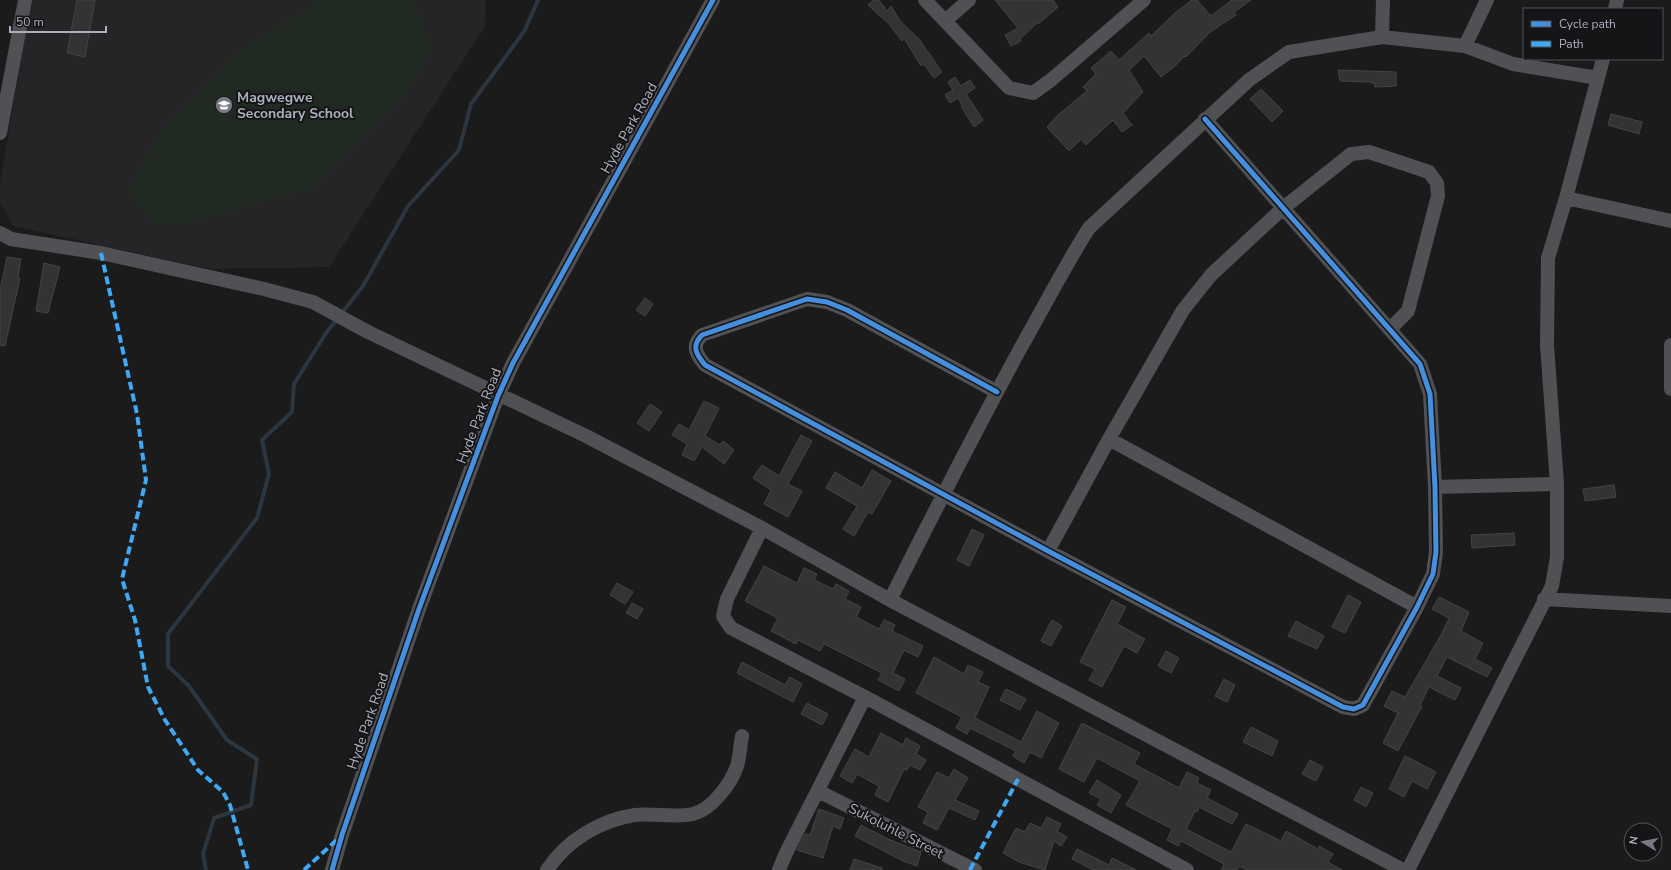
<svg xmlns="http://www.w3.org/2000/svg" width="1671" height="870" viewBox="0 0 1671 870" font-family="'Nunito Sans',sans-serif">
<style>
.built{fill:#252527}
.green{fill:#202922}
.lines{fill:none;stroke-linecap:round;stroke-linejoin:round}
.stream{stroke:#2d353e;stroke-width:4}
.building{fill:#333;stroke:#434447}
.minor{stroke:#505155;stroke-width:14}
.quiet{stroke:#3fa9f5;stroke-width:4;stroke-dasharray:8 4;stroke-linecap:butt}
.cycleway-casing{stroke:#151517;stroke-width:8}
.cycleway{stroke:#468fdf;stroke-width:5}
.labels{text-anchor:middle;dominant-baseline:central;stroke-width:4;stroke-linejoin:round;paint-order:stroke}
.poi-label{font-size:14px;font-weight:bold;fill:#acafbc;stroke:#151517;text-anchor:start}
.street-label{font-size:14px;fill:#acafbc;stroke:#151517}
</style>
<rect width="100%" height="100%" fill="#1b1b1b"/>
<path class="built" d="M31 0H486L485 26 329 267 210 269 13 226 0 202V183Z"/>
<path class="green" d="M321 0H412L432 48 405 95 310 190 175 225 154 223 128 192 160 131 235 53Z"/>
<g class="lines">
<path class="stream" d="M206 870 203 854 214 818 251 805 257 759 227 740 189 686 168 666V634L257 518 269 474 262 440 292 412 294 384 326 333 363 286 408 206 459 150 471 104 525 30 538 0"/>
</g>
<path class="building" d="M77 0H95L85 57 67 53Z
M874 0H879L887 11 891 6 900 21 919 39 942 72 934 78 924 64 921 66 904 38 902 41 889 24 868 5Z
M995 0H1053L1058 7 1038 24 1037 23 1020 39 1021 41 1011 46 1005 35 1018 28Z
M1192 0H1197L1211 16 1232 0H1251L1234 12 1236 15 1210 32 1186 57 1185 56 1176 65 1161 77 1144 56 1129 70 1143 92 1123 113 1132 125 1122 132 1113 120 1086 145 1081 139 1069 151 1047 127 1058 115 1087 91 1083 87 1096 74 1091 68 1111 51 1119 60 1149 33 1151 36 1175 13Z
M1338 70 1396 72V86L1375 87V83H1371V82L1340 81Z
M955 77 961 86 970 80 975 88 966 94 983 120 974 127 961 106 962 105 958 98 950 103 945 95 953 90 948 82Z
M1261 89 1283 111 1272 122 1250 99Z
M1611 114 1642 122 1639 134 1608 125Z
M7 257 21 259 18 277 20 278 5 346 0 345V290Z
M44 263 60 267 48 313 36 311Z
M645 298 653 304 645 316 636 310Z
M704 401 719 408 705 436 720 445 723 441 734 450 724 464 702 447 694 461 682 455 687 444 672 435 679 424 689 430Z
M650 404 662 412 649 431 637 423Z
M801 435 812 441 788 484 802 491 788 517 764 504 771 490 753 478 762 465 779 476Z
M872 470 891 481 872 514 868 512 854 536 843 529 857 506 826 488 835 472 862 488Z
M1614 485 1616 497 1585 501 1583 489Z
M972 529 984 535 969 566 957 560Z
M1514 533 1515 545 1472 548 1471 535Z
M764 566 797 583 804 568 817 574 814 580 833 589 836 584 849 591 845 599 861 607 856 617 879 629 884 620 895 625 892 631 923 646 918 657 904 650 893 673 905 679 899 691 878 680 882 673 824 644 820 651 798 640 796 644 771 631 778 618 745 601Z
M617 583 633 592 625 604 610 595Z
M1348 595 1361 602 1345 633 1332 627Z
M1439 597 1469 612 1461 631 1483 643 1475 659 1492 668 1487 677 1447 657 1437 676 1461 688 1455 700 1429 687 1420 705 1422 706 1398 751 1383 743 1398 713 1384 706 1392 691 1405 697 1441 635 1449 618 1432 609Z
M1112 600 1126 607 1117 624 1145 639 1137 653 1124 646 1102 687 1089 680 1095 669 1080 662Z
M632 603 643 609 637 619 626 613Z
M1052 620 1062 626 1051 646 1041 641Z
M1296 621 1324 636 1317 649 1288 636Z
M1166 651 1179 658 1171 673 1158 666Z
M934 657 964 674 968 665 983 672 978 682 989 687 975 718 1021 742 1037 711 1059 723 1041 758 1030 752 1024 763 1013 756 1016 751 970 728 967 734 956 728 962 717 916 693Z
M742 662 785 685 790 677 802 684 793 702 737 673Z
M1224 679 1235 685 1227 702 1215 696Z
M1006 689 1026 699 1020 710 1000 700Z
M807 703 828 714 822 725 801 714Z
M1082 723 1140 753 1134 764 1179 788 1187 772 1199 778 1197 783 1211 790 1207 798 1238 814 1232 824 1199 807 1197 812 1195 811 1186 829 1231 852 1246 824 1281 841 1286 831 1318 849 1319 846 1333 854 1328 862 1342 870H1247L1239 866 1237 870H1221L1224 864 1181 841 1178 846 1167 840 1172 829 1126 805 1140 781 1097 758 1084 782 1059 769Z
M1251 727 1278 741 1272 756 1243 742Z
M881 733 903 745 906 738 920 746 916 754 926 760 920 770 910 765 907 770 904 769 888 802 875 795 879 786 857 774 852 783 840 776 855 749 869 757Z
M1405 756 1436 772 1427 789 1412 781 1404 797 1389 789Z
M1310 760 1323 767 1316 781 1302 774Z
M954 769 968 778 955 800 979 811 975 820 949 808 937 830 923 823 928 812 918 807 937 772 949 778Z
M1097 780 1121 795 1111 813 1097 805 1101 799 1089 793Z
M1361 787 1373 793 1366 807 1354 800Z
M819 809 844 818 840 829 833 826 823 858 797 850 805 834 810 835Z
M1047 817 1061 824 1057 831 1067 837 1061 846 1054 841 1045 870 1019 862 1003 853 1016 828 1025 832 1030 823 1041 828Z
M861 825 888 839 921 852 917 866 903 861 855 836Z
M1077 849 1109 865 1112 858 1136 870H1093L1072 859Z
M854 859 882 868V870H850Z"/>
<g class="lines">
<path class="minor" d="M925 0 1009 88 1033 93 1051 80 1144 0
M1615 9 1617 0
M945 21 969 0
M1382 37 1383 0
M1465 46 1487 0
M0 133 25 0
M1566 198 1671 221
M0 233 11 239 101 253 264 289 313 302 368 332 586 436 762 528 890 600 1403 870
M1671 345V389
M997 392 847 310 827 302 807 299 702 335C691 346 696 354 705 365L1048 551 1343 707 1354 709 1363 705 1417 607 1433 574 1436 552 1435 487 1430 394 1420 364 1205 119
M1109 439 1417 607
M1435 487 1557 484
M762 528 727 599 723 616 731 628 865 697 1187 870
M1048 551 1109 439 1183 310 1211 275 1282 209 1351 154 1369 152 1429 172 1437 183 1438 196 1408 311 1390 329
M1544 599 1671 606
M890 600C932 516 975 432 1020 349 1043 309 1064 267 1089 228L1249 80 1289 52 1382 37 1465 46 1513 64 1598 78
M818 791 975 870
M332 870 342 835 419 609 498 396 513 363 713 0
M547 870C566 841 600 820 635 815 654 813 675 818 693 814 711 810 731 784 737 766 740 757 740 746 742 736
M779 870 786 853 865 697
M1408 870 1552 586 1557 557V484L1547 345 1548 258 1566 198 1603 59"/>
<path class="quiet" d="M101 253 137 414 146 480 122 579 135 620 148 687 165 720 198 770 223 792 230 805 248 870
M304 870 341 836
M970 870 1018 779"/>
<defs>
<path id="cycleway" d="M997 392 847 310 827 302 807 299 702 335C691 346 696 354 705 365L1048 551 1343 707 1354 709 1363 705 1417 607 1433 574 1436 552 1435 487 1430 394 1420 364 1205 119
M332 870 342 835 419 609 498 396 513 363 713 0"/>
</defs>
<use href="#cycleway" class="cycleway-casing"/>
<use href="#cycleway" class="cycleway"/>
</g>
<defs>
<symbol id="school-disc" viewBox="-11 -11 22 22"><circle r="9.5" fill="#797b84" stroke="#151517"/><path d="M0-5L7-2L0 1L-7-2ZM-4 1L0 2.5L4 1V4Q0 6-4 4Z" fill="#fff"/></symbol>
</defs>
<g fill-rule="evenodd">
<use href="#school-disc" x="214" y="95" width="20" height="20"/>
</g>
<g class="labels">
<g class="poi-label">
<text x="237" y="97">Magwegwe<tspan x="237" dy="16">Secondary School</tspan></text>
</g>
<g class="street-label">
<text transform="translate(629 128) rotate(-61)">Hyde Park Road</text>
<text transform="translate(479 416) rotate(-69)">Hyde Park Road</text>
<text transform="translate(368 721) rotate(-71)">Hyde Park Road</text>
<text transform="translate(896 831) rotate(27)">Sukoluhle Street</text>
</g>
</g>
<rect x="1523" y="8" width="140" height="52" fill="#151517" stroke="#515359"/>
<rect x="1531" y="21" width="20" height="6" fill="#468fdf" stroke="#515359"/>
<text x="1559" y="28" font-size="12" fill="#acafbc">Cycle path</text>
<rect x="1531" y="41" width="20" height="6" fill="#3fa9f5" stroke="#515359"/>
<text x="1559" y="48" font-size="12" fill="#acafbc">Path</text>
<g transform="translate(1643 842) rotate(280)"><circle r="19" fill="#151517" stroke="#515359"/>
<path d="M0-3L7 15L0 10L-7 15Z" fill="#797b84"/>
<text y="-6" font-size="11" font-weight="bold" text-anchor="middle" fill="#acafbc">N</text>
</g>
<path d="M10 26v6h96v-6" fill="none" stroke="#acafbc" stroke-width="2"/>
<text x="16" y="26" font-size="12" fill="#acafbc" stroke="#151517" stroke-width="3" paint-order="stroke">50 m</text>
</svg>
